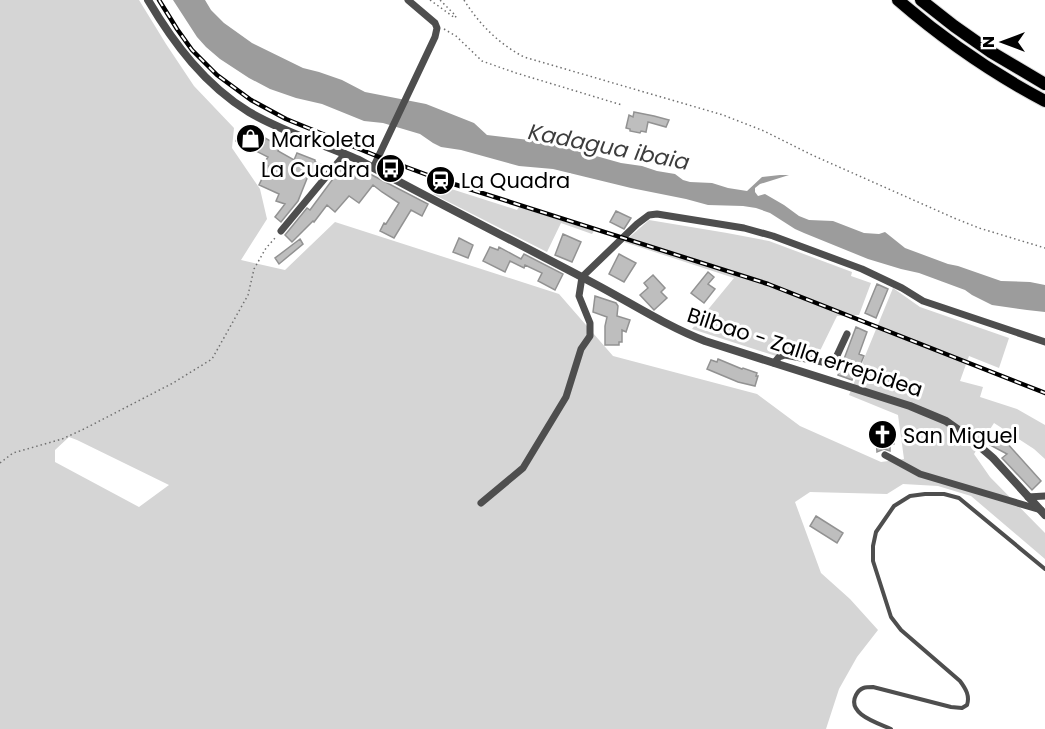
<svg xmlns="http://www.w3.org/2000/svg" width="1045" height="729" viewBox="0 0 1045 729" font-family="Poppins,sans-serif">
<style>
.green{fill:#d5d5d5;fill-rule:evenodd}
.water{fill:#9c9c9c}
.building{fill:#bebebe;stroke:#929292;stroke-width:1.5}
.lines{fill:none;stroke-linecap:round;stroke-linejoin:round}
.motorway-casing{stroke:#dbdbdb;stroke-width:14}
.path{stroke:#707070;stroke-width:1.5;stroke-dasharray:1.5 3;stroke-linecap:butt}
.service{stroke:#4e4e4e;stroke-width:4}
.minor{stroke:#4e4e4e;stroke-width:7}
.tertiary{stroke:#4e4e4e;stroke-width:8}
.motorway{stroke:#000;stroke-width:12}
.rail-casing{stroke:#000;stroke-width:4.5}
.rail{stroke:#fff;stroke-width:2;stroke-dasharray:7;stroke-linecap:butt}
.labels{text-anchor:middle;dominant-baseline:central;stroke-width:6;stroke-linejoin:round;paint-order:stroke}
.poi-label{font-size:21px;fill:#000;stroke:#fff;text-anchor:start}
.street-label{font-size:21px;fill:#000;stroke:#fff}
.water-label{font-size:22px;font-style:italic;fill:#3d3d3d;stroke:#fff}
</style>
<rect width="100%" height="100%" fill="#fff"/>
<path class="green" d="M0 0H139L166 44 194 86 234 128 232 148 260 189 267 219 241 260 285 270 335 222 559 294 613 356 757 394 800 426 881 462 904 459 898 415 849 395 893 288 920 307 1009 338 999 368 969 356 960 381 983 387 980 397 1017 409 1045 425V459L1034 449 994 423 974 454 990 477 1045 533V559L971 496 938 486 903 484 887 494 810 492 795 502 821 573 850 599 878 630 857 657 839 689 826 729H0ZM69 437 77 440 169 485 139 507 55 462V450Z
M442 186 517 210 519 207 525 209 594 231 592 234 561 223 547 252 433 194Z
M649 220 727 233 769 241 852 272 851 276 871 283 859 315 837 316 816 359 792 352 779 353 776 356 692 329 734 278 624 242Z"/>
<path class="water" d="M173 0H205L211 10 224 23 252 43 303 68 319 72 342 80 365 92 426 104 474 123 487 135 546 142 621 163 642 166 657 171 675 174 683 180 690 182 712 183 728 188 747 191 762 177 780 175H789L760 184 755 188V192L758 196 765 194 784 205 799 216 809 220 833 221 864 233 879 234 885 232 905 248 948 264 958 266 1001 281 1030 282 1045 285V312L1027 310 992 305 972 295 965 290 919 273 901 269 868 259 804 233 795 229 770 213 756 208 743 206 708 205 686 199 631 188 553 169 519 166 461 150 441 147 433 143 420 134 383 123 364 121 322 104 296 98 270 89 249 78 220 59 206 47 197 37Z"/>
<path class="building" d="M634 112 654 116 669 120 666 127 648 122 646 132 641 131 640 133 630 131V129L626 128 629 115 633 117Z
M242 129 265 140V138L280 146 278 151 294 160 297 153 315 160V162L326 166 316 179 308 176 298 201 281 222 275 217 285 204 276 201 279 194 259 185 268 166 264 163 268 157 236 141Z
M341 168 355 178V176L360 179 368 173 428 204 422 216 411 210 394 238 380 231 384 223 386 224 399 203 382 192 373 185 359 203 349 196 335 212 327 205 314 222 313 221 292 242 285 235 307 208 310 210Z
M616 211 631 218 624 229 610 222Z
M563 234 581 242 572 262 555 255Z
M459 238 473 245 468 258 453 252Z
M300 239 303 244 279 264 275 258Z
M490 247 498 250 499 247 521 259 524 254 563 274 555 290 538 281 542 273 525 265 524 268 510 261 505 272 483 261Z
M619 254 636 263 624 282 609 274Z
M708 272 714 277 708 284 715 289 704 303 691 293Z
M653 275 665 288 661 292 667 298 654 310 640 295 648 288 644 283Z
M877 284 888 289 876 318 865 313Z
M595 296 616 303 618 306 617 316 630 320 626 332 622 330V342H619V345H605V326L607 317 593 312Z
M856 327 867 332 859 354 864 356 858 370 855 369 852 380 838 375Z
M718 359 742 369 743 368 757 373 756 376H758L755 386 738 382 707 369 711 360 717 362Z
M887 424 888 429 893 428 894 444 890 445V451L884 449 877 452 876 439H871L870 432 874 431V426Z
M995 436 1006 442 1041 481 1032 490 1002 458 1007 454 990 445Z
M816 516 843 533 837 543 810 526Z"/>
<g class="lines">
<defs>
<path id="motorway" d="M898 0C943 39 992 73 1045 101
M921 0 954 26 991 52 1045 84"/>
</defs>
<use href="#motorway" class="motorway-casing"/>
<path class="path" d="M430 0 455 18 456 16 440 0
M464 0C479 24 499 44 524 57L723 115 764 131 812 155 954 218 979 228 1045 248
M444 29 456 36 482 61 516 73 622 105
M0 463 13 453 62 439 84 429 173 383 212 359 248 295 254 269 266 248 276 237"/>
<path class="service" d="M891 729C878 723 846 714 856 695 860 687 866 687 873 687L951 707 962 708 967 705C970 696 966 689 960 681L901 630 891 617 873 561V546L876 532 894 506 910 496 925 494H944L959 498 1045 569"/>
<path class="minor" d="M373 168 435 37 437 28 435 23 408 0
M281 231 345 154
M774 363 779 357 785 355 833 364 847 334
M885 455 920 474 1041 510
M1028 497 1045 496
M481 503 523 468 566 397 581 349 590 336V323L579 296 582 277 637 224 649 215 657 214 744 228 773 236 862 269 902 288 923 301 1045 342"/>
<path class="tertiary" d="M148 0C174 44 205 85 249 112 283 132 323 144 359 160 437 203 516 242 595 284 631 303 666 326 705 341L910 406 946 421 970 438 993 458 1045 515"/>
<use href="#motorway" class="motorway"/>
<defs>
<path id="rail" d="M159 0 177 29 192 50 217 75 251 100 286 119 379 157 441 180 768 284 1045 393"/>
</defs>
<use href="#rail" class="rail-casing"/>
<use href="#rail" class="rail"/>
</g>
<defs>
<symbol id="shop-disc" viewBox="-11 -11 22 22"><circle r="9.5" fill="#000" stroke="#fff"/><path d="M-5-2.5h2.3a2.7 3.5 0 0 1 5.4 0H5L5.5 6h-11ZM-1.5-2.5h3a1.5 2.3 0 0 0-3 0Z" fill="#fff"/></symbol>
<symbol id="bus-disc" viewBox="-11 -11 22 22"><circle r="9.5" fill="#000" stroke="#fff"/><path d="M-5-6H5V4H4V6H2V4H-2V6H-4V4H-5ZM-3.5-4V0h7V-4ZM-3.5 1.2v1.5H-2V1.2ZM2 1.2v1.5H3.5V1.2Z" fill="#fff"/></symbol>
<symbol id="station-disc" viewBox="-11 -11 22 22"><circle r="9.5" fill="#000" stroke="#fff"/><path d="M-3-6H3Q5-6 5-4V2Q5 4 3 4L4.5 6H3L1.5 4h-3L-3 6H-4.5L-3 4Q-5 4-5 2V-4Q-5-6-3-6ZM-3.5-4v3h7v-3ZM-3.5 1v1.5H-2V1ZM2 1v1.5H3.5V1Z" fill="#fff"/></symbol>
<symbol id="church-disc" viewBox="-11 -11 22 22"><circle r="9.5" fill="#000" stroke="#fff"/><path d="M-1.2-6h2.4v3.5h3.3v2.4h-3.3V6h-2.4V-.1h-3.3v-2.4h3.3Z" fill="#fff"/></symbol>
</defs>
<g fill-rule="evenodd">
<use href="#shop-disc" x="234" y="122" width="33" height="33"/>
<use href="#bus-disc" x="374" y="152" width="33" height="33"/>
<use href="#station-disc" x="424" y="164" width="33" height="33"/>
<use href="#church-disc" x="866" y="418" width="33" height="33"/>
</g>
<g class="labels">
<g class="poi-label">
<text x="271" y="139">Markoleta</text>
<text x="370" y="169" text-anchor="end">La Cuadra</text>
<text x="461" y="180">La Quadra</text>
<text x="903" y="435">San Miguel</text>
</g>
<g class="street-label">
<text transform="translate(805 352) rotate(18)">Bilbao - Zalla errepidea</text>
</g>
<g class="water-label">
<text transform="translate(609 147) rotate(11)">Kadagua ibaia</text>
</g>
</g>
<g transform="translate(1003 42) rotate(270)" stroke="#ffffff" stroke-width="4.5" paint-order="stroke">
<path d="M0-4.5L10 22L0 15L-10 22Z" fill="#000000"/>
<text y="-9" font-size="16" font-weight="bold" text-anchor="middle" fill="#000000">N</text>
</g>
</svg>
